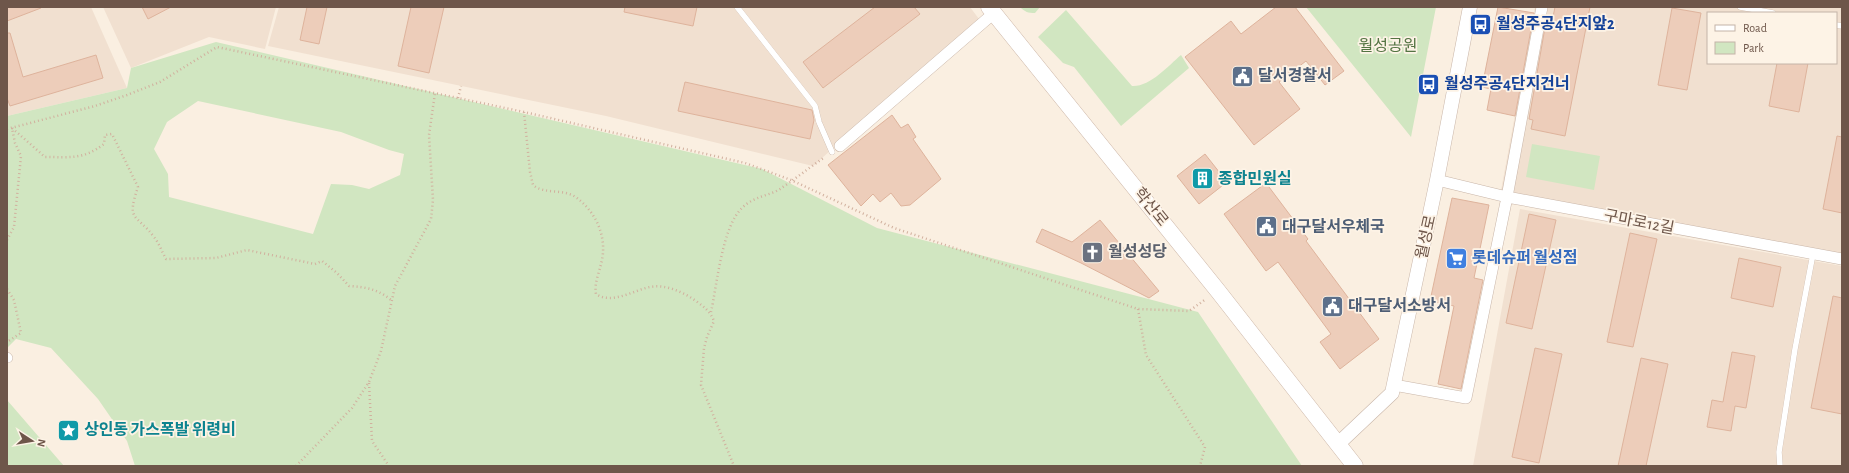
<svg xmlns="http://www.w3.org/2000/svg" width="1849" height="473" viewBox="0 0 1849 473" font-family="'Alegreya Sans','Noto Sans KR',sans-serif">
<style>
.residential{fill:#f1e0d0;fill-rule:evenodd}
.green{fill:#d1e6c1;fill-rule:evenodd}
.building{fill:#edcdba;stroke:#deb39c}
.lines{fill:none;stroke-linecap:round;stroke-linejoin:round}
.service-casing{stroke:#c9b6a9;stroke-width:6}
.pedestrian-casing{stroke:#c9b6a9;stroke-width:10}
.minor-casing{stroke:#c9b6a9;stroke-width:12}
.tertiary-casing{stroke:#c9b6a9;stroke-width:15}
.secondary-casing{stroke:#ceb8a9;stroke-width:17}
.path{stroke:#d1b09e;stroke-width:2.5;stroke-dasharray:1 3;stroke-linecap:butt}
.service{stroke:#fff;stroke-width:5.5}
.pedestrian{stroke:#fff;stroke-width:9}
.minor{stroke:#fff;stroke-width:11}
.tertiary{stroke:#fff;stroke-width:14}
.secondary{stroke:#fff;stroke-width:16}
.labels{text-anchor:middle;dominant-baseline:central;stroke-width:3.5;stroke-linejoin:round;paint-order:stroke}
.transit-label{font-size:16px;font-weight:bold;fill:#164399;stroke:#fdf3e6;text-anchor:start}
.park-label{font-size:16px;fill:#547443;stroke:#fdf3e6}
.service-label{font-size:16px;font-weight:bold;fill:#4e5e75;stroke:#fdf3e6;text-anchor:start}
.culture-label{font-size:16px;font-weight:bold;fill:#0d838f;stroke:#fdf3e6;text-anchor:start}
.street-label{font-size:16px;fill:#6e564a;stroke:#fdf3e6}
.worship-label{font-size:16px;font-weight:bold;fill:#5b616d;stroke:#fdf3e6;text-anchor:start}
.shop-label{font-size:16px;font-weight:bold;fill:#366cbe;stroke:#fdf3e6;text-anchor:start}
</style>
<rect width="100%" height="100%" fill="#faefe1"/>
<path class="residential" d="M7 7H91L127 88 7 116Z
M103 7H276L265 49 209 37 131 68Z
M279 7H970L979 19 813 166 606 116 268 46Z
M1535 7H1842V259L1500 196ZM1708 13H1836V63H1708Z
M1520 209 1842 266V466H1473Z"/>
<path class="green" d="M1020 7H1040L1035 13C1028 13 1025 12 1020 7Z
M1306 7H1436L1411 137Z
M1066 10 1132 86C1150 87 1168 66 1181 55L1189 68 1121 126 1074 67 1063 63 1038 37Z
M216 42 762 169 877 228 1198 312 1302 466H135L127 441 98 399 51 348 16 339 7 348V116L127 88 131 68ZM198 101 341 132 389 150 404 154 400 175 369 189 352 185 331 184 313 234 169 197 168 174 154 149 167 122Z
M1532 144 1600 156 1594 190 1526 177Z
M7 400 64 466H7Z"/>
<path class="building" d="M7 7H41V8L7 21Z
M142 7H171L148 19Z
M307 7H327L319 44 300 40Z
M411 7H444L429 73 398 66Z
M625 7H697L693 26 624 12Z
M875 7H914L920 14 823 88 803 62Z
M1276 7H1295L1344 71 1325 85 1306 61 1279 82 1300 109 1254 145 1185 57 1231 21 1241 34Z
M1498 7 1534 13 1515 116 1487 110 1491 89 1482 87Z
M1555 7H1590L1565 136 1531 129 1533 120 1529 119 1547 16 1553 17Z
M1672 8 1701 13 1687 90 1658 85Z
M7 33H10L23 77 96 55 103 78 10 106 7 98Z
M1777 63H1808L1799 112 1769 106Z
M685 82 812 110 814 120 810 139 678 111Z
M892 115 901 128 908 124 916 137 913 139 941 179 910 205 901 206 891 193 880 202 873 194 861 206 828 165Z
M1837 136 1842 137V213L1823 209Z
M1205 154 1227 182 1199 204 1177 176Z
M1266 183 1308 239 1306 241 1379 339 1340 369 1320 342 1331 334 1278 262 1266 271 1224 214Z
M1452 198 1489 205 1474 278 1483 280 1461 389 1438 384 1454 306 1430 301Z
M1529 214 1556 220 1532 329 1506 323Z
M1100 220 1159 291 1149 298 1081 263 1036 242 1042 229 1072 242Z
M1630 233 1657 239 1633 347 1607 342Z
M1739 258 1781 267 1773 307 1731 298Z
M1833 296 1842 298V414L1811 408Z
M1535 348 1562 354 1539 463 1512 457Z
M1732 352 1755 356 1746 408 1735 406 1731 431 1707 427 1712 400 1723 402Z
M1641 358 1668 364 1646 466H1618Z"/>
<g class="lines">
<defs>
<path id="service" d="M737 7 815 106 819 122 832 152
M1740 7 1773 13
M1836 25 1842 26
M1780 466 1779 452 1795 349 1813 254"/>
<path id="pedestrian" d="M7 357 8 358"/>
<path id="minor" d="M840 146 994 13
M1437 180 1507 197 1842 259
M1394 385 1466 398 1507 197 1542 7"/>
<path id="tertiary" d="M1338 444 1392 393 1437 180 1470 7"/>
<path id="secondary" d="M989 7 1218 291 1355 466"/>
</defs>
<use href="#service" class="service-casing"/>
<use href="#pedestrian" class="pedestrian-casing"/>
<use href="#minor" class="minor-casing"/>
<use href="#tertiary" class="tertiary-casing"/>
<use href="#secondary" class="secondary-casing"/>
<path class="path" d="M458 98 461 86
M524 112 530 172 533 185C545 195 564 188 577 198 597 213 608 239 601 264 599 273 594 284 596 294 612 305 634 290 650 287 666 284 683 292 696 301 704 307 710 311 714 321L707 337 704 348 701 385 734 466
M7 129 95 106 127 95 160 82 217 47 524 112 745 163 791 180 894 228 1138 309 1189 311 1206 299
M7 240 14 227 21 156 15 143 12 128 45 157C69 157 83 160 104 144L105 135 112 134 138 187C126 222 136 213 154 237 159 243 162 252 166 259L216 258 247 250 315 264 322 261 337 273 349 286C365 287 378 289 391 300
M7 289 14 300 21 333 7 342
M1138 309 1146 355 1205 447 1200 466
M711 312C717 285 722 227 742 208 754 196 769 196 780 189 795 179 810 167 825 157
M369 383 372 441 389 466
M296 466 352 408 369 382 381 351 395 286 431 219 433 200 429 135 435 93"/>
<use href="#service" class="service"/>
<use href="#pedestrian" class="pedestrian"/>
<use href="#minor" class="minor"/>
<use href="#tertiary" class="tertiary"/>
<use href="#secondary" class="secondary"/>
</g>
<defs>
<symbol id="bus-square" viewBox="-11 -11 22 22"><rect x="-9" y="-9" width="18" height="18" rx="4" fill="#1a4fb4" stroke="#fdf3e6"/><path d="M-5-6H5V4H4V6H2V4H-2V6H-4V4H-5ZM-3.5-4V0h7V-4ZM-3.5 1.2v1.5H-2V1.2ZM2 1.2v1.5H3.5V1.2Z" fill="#fff"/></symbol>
<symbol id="civic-square" viewBox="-11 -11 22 22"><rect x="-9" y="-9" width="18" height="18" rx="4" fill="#5c6f8a" stroke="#fdf3e6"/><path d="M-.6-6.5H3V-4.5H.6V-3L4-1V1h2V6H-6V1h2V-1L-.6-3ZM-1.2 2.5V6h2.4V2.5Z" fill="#fff"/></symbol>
<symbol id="building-square" viewBox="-11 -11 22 22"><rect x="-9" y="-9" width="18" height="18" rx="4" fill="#0f9aa8" stroke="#fdf3e6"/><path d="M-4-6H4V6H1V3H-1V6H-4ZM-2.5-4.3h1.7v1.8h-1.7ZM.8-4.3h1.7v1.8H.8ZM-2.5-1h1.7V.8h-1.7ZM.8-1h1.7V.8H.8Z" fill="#fff"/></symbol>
<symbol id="church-square" viewBox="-11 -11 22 22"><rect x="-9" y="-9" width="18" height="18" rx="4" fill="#6b7280" stroke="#fdf3e6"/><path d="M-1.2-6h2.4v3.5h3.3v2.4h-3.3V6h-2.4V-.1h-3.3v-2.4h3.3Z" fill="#fff"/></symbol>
<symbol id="supermarket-square" viewBox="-11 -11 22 22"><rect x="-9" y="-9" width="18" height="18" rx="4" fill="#3f7fe0" stroke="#fdf3e6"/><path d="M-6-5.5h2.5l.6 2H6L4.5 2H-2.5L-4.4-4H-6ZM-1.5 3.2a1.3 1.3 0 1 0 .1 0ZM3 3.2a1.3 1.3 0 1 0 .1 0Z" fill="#fff"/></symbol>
<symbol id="sight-square" viewBox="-11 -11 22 22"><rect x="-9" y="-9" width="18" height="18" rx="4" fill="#0f9aa8" stroke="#fdf3e6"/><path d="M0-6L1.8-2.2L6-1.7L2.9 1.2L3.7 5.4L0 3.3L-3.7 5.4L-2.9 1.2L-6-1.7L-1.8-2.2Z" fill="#fff"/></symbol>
</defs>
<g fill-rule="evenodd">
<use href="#bus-square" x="1468" y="12" width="25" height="25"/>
<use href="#civic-square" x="1230" y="64" width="25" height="25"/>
<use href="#bus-square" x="1416" y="72" width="25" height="25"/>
<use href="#building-square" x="1190" y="166" width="25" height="25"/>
<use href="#civic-square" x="1254" y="214" width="25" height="25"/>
<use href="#church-square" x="1080" y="240" width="25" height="25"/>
<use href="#supermarket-square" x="1444" y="246" width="25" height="25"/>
<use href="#civic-square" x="1320" y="294" width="25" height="25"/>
<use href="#sight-square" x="56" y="418" width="25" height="25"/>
</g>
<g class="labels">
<g class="transit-label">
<text x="1496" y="24">월성주공4단지앞2</text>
<text x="1444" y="84">월성주공4단지건너</text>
</g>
<g class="park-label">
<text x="1388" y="46">월성공원</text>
</g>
<g class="service-label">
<text x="1258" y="76">달서경찰서</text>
<text x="1282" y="227">대구달서우체국</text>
<text x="1348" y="306">대구달서소방서</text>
</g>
<g class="culture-label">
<text x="1218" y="179">종합민원실</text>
<text x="84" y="430">상인동 가스폭발 위령비</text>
</g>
<g class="street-label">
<text transform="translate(1151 207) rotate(51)">학산로</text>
<text transform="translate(1639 222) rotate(11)">구마로12길</text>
<text transform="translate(1426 237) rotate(-78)">월성로</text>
</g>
<g class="worship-label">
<text x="1108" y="252">월성성당</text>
</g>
<g class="shop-label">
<text x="1472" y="258">롯데슈퍼 월성점</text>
</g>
</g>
<rect width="1849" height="473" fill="none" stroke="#6e564a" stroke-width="16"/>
<rect x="1707" y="12" width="130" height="52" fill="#fdf3e6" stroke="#c4b4a8"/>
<rect x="1715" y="25" width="20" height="6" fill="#ffffff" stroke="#c4b4a8"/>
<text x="1743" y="32" font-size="12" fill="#6e564a">Road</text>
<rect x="1715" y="42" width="20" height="12" fill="#d1e6c1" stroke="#c4b4a8"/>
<text x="1743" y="52" font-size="12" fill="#6e564a">Park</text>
<g transform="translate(32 441) rotate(102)" stroke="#fdf3e6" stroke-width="3" paint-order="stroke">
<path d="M0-3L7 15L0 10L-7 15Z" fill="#6e564a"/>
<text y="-6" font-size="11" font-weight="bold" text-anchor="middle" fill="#6e564a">N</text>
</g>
</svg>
